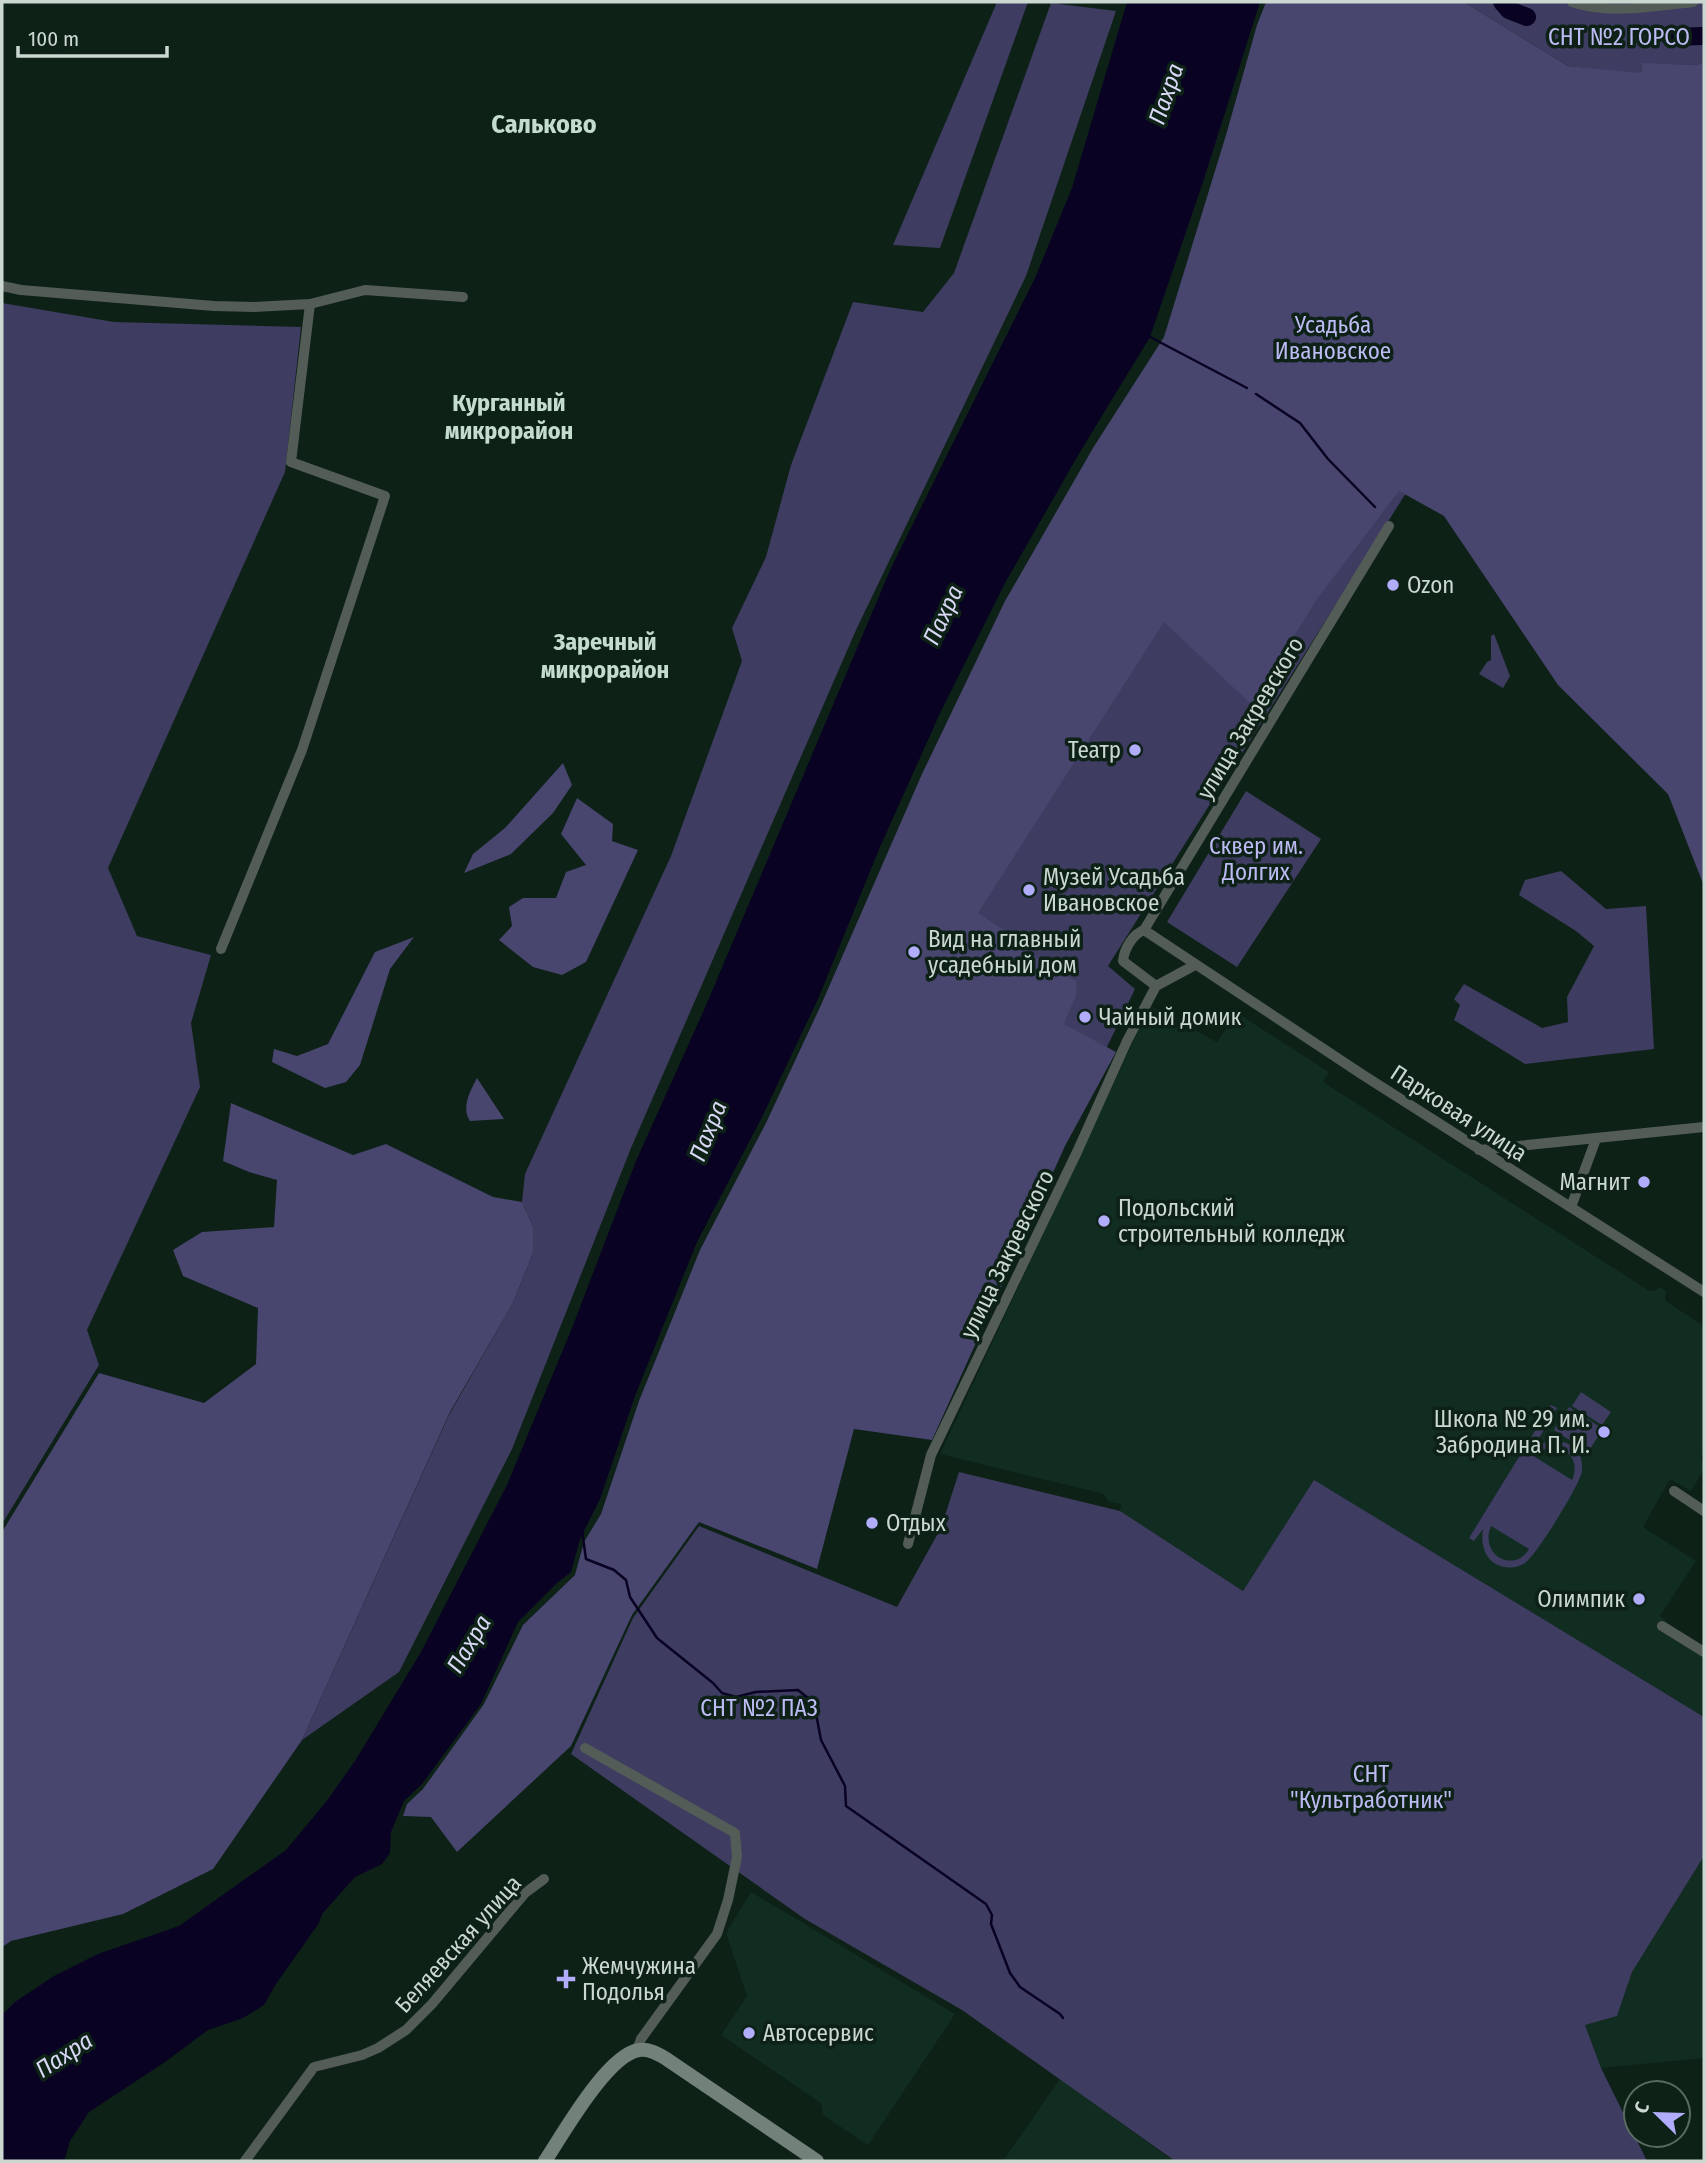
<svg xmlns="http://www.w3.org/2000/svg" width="1706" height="2163" viewBox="0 0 1706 2163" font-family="'Fira Sans Condensed',sans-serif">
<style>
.built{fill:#112c20}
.green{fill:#3e3c60;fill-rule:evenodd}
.forest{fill:#48456f}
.water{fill:#090223}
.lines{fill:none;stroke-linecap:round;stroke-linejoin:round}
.stream{stroke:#090223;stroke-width:2.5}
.river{stroke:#090223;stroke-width:18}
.minor{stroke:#535c57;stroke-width:10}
.secondary{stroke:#728179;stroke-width:14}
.poi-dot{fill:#b1adfa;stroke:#0d2117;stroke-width:2.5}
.labels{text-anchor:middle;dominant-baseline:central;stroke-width:7;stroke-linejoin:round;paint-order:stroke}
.park-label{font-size:23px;fill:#bdbbf3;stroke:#0d2117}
.poi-label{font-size:23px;fill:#cbd8d1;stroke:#0d2117;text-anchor:start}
.street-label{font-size:23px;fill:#cbd8d1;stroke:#0d2117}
.water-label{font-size:24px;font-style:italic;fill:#d8d7f4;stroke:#0d2117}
.neighbourhood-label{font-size:24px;font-weight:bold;fill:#c3dcce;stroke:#0d2117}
.quarter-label{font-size:26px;font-weight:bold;fill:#c3dcce;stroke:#0d2117}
</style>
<rect width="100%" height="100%" fill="#0d2117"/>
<path class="built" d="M1150 1006 1217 1042 1237 1013 1329 1072 1323 1082 1648 1290 1654 1291 1660 1287 1666 1291 1665 1299 1667 1302 1704 1326V1451L1701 1457 1704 1463V1470L1691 1491 1670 1479 1643 1527 1696 1561 1660 1616 1666 1621 1660 1630 1704 1657V1717L1314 1481 1243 1591 1120 1511 1121 1504 1109 1502 1104 1494 940 1454Z
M1704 1856V2058L1601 2068 1585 2025 1617 2016 1632 1972Z
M751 1892 955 2014 868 2145 823 2115 821 2103 721 2035 747 1996 726 1933Z
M1060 2079 1168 2157 1175 2161H1003Z"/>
<path class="green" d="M997 2H1028L940 248 893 245Z
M1464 2H1704V63L1694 65 1642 64 1641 74 1568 66Z
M1051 3 1116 11 1026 276 856 630 631 1148 512 1449 399 1672 302 1740 449 1415 513 1303 533 1253V1226L522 1202 525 1174 671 856 742 661 732 628 766 557 791 465 853 302 923 312 954 273Z
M2 303 114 322 301 327 285 472 108 868 137 936 211 955 191 1023 200 1087 87 1330 99 1365 2 1524Z
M1515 320 1108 966 1135 989 923 1427 916 828Z
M1494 634 1510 676 1503 688 1479 674 1487 662 1491 660V636Z
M1246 791 1321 839 1237 967 1167 922Z
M1561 871 1606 909 1646 906 1654 1049 1525 1064 1454 1020 1460 1005 1454 999 1464 984 1542 1028 1568 1022 1567 997 1594 946 1576 931 1519 895 1525 880Z
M1581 1392 1611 1412 1602 1425 1572 1406Z
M1551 1405 1557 1408 1533 1448C1553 1435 1585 1440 1582 1471 1581 1483 1536 1556 1525 1563 1516 1569 1504 1569 1494 1563 1483 1555 1481 1542 1483 1529L1474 1541 1469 1538ZM1549 1447C1569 1446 1580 1462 1572 1480L1535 1457 1539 1452ZM1491 1526 1529 1549C1514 1574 1479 1555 1491 1526Z
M1569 1407 1603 1429 1588 1452 1554 1430Z
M959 1472 1120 1511 1243 1591 1314 1480 1704 1717V1856L1632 1972 1617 2016 1585 2025 1601 2068 1647 2161H1175L962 2010 805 1919 571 1754 633 1618 699 1526 897 1607 941 1528Z"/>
<path class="forest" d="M1266 2H1464L1568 66 1641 73 1642 63 1694 65 1704 63V886L1668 794 1558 685 1444 516 1399 491 1317 599 1252 705 1164 622 978 913 1010 934 1024 950 1076 981 1077 993 1064 1024 1116 1052 1065 1146 932 1440 854 1429 817 1569 699 1522 632 1615 571 1746 457 1852 431 1817 403 1816 407 1804 423 1789 484 1704 523 1625 575 1575 584 1542 601 1514 639 1401 700 1250 766 1123 821 1005 922 774 1005 601 1093 448 1164 337 1226 135 1257 25Z
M563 763 572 785 553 813 511 854 464 873 473 854 505 828Z
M577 798 613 824 612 841 638 850 586 962 562 975 533 967 499 940 512 926 509 907 523 898H556L566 872 586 865 561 834Z
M414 937 390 969 360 1065 346 1082 325 1088 272 1062 274 1049 297 1056 328 1044 375 952Z
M477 1078 504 1119 470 1121C461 1108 470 1091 477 1078Z
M231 1103 353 1155 386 1144 493 1197 522 1202 533 1226V1253L513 1303 450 1412 302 1740 213 1869 123 1914 11 1941 2 1947V1532L99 1373 204 1403 256 1364 258 1308 183 1276 173 1250 202 1232 274 1227 277 1180 249 1172 223 1161Z"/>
<path class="water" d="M1127 2H1260L1203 182 1150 337 1080 452 1005 583 941 711 880 847 818 999 762 1117 697 1242 635 1396 600 1499 580 1539 571 1572 557 1583 518 1622 481 1704 422 1784 404 1801 391 1832 390 1853 382 1864 355 1877 322 1914 319 1923 276 1984 264 2005 243 2018 208 2030 165 2062 89 2112 70 2141 64 2161H2V2015L15 2002 54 1976 98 1954 179 1926 286 1850 326 1802 355 1761 421 1652 507 1485 572 1328 636 1161 704 1010 891 568 1035 278 1072 188Z"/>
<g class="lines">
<path class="stream" d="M1150 337 1247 388
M1256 394 1300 423 1328 459 1375 507
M582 1531 586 1559 614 1570 626 1580 630 1597 657 1638 713 1683 722 1693 736 1697 756 1692 798 1690 814 1703 821 1740 845 1786 846 1806 986 1904 992 1915 991 1924 1010 1973 1020 1987 1060 2014 1063 2018"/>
<path class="river" d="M1502 2 1509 10 1527 17
M1670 37 1704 36"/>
<path class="minor" d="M1572 2C1610 15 1654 6 1693 2
M2 286 21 290 214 306 254 307 310 304 365 290 463 297
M1144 930 1389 526
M221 949 302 750 385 496 291 462 310 304
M1195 965 1156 986 1123 961C1124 949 1133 934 1144 930L1363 1075 1704 1292
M1479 1150 1704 1127
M1571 1207 1596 1139
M1674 1491 1704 1511
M908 1544 931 1455 1077 1152 1127 1041 1156 986
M1662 1626 1704 1652
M585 1748 735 1833 737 1857 728 1900 717 1934 641 2039 637 2050
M245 2161 314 2067 362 2055 378 2048 406 2030 432 2004 525 1893 544 1879"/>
<path class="secondary" d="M545 2161C563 2134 607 2055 639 2050 649 2049 656 2053 665 2058L817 2161"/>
</g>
<g class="poi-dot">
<circle cx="1393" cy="585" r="7"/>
<circle cx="1135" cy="750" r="7"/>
<circle cx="1029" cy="890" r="7"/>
<circle cx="914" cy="952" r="7"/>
<circle cx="1085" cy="1017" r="7"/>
<circle cx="1644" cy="1182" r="7"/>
<circle cx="1104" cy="1221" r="7"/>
<circle cx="1604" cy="1432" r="7"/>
<circle cx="872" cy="1523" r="7"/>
<circle cx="1639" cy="1599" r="7"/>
<path d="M562.5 1968.5h7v7h7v7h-7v7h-7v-7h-7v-7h7z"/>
<circle cx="749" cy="2033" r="7"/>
</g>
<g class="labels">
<g class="park-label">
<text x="1619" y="37">СНТ №2 ГОРСО</text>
<text x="1333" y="325">Усадьба<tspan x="1333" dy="26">Ивановское</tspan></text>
<text x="1256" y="846">Сквер им.<tspan x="1256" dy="26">Долгих</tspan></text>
<text x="759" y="1708">СНТ №2 ПАЗ</text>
<text x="1371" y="1774">СНТ<tspan x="1371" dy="26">"Культработник"</tspan></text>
</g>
<g class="poi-label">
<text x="1407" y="585">Ozon</text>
<text x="1121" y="750" text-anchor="end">Театр</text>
<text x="1043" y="877">Музей Усадьба<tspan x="1043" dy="26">Ивановское</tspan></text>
<text x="928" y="939">Вид на главный<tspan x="928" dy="26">усадебный дом</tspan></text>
<text x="1099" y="1017">Чайный домик</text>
<text x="1630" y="1182" text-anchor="end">Магнит</text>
<text x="1118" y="1208">Подольский<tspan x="1118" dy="26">строительный колледж</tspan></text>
<text x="1590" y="1419" text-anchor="end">Школа № 29 им.<tspan x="1590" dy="26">Забродина П. И.</tspan></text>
<text x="886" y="1523">Отдых</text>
<text x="1625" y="1599" text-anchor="end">Олимпик</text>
<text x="582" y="1966">Жемчужина<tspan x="582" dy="26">Подолья</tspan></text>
<text x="763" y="2033">Автосервис</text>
</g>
<g class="street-label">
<text transform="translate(1250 718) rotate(-59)">улица Закревского</text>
<text transform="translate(1459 1113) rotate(33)">Парковая улица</text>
<text transform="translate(1007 1254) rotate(-64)">улица Закревского</text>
<text transform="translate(458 1944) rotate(-48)">Беляевская улица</text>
</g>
<g class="water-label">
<text transform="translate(1166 94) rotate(-71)">Пахра</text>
<text transform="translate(943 615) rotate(-65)">Пахра</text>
<text transform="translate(708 1131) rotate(-68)">Пахра</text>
<text transform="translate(469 1644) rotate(-59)">Пахра</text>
<text transform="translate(64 2055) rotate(-33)">Пахра</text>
</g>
<g class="neighbourhood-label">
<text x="509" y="403">Курганный<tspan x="509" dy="28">микрорайон</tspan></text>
<text x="605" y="642">Заречный<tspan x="605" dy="28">микрорайон</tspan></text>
</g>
<g class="quarter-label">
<text x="544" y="124">Сальково</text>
</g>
</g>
<rect width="1706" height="2163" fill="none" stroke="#cbd8d1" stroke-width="7"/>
<g transform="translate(1657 2114) rotate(293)"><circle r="33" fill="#0d2117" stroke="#596a61" stroke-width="2"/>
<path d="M0-5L12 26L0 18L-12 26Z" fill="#b1adfa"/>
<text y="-10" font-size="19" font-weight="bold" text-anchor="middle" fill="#cbd8d1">С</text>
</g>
<path d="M18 46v10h149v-10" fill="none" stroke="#cbd8d1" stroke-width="3.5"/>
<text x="28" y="46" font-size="21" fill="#cbd8d1" stroke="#0d2117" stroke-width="5" paint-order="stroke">100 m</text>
</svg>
